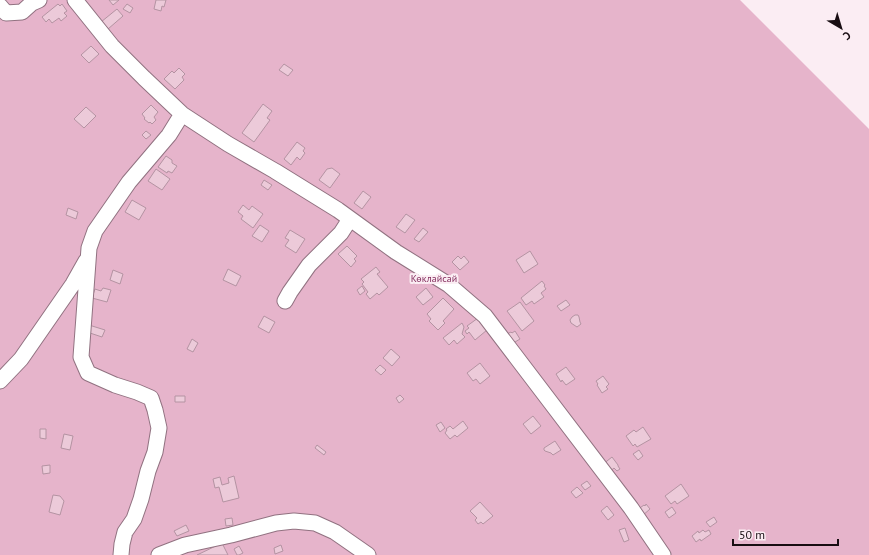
<svg xmlns="http://www.w3.org/2000/svg" width="869" height="555" viewBox="0 0 869 555" font-family="'PT Sans',sans-serif">
<style>
.green{fill:#e6b4cb}
.building{fill:#eccad9;stroke:#b493a2}
.lines{fill:none;stroke-linecap:round;stroke-linejoin:round}
.minor-casing{stroke:#917281;stroke-width:17}
.minor{stroke:#fff;stroke-width:15}
.labels{text-anchor:middle;dominant-baseline:central;stroke-width:4;stroke-linejoin:round;paint-order:stroke}
.park-label{font-size:10px;fill:#842f5f;stroke:#fbedf3}
</style>
<rect width="100%" height="100%" fill="#fbedf3"/>
<path class="green" d="M0 0H740L869 129V555H0Z"/>
<path class="building" d="M109 0H119L113 5Z
M156 0H166L164 7 162 6 161 11 154 9Z
M58 4 60 6 62 4 67 11 64 13 67 16 61 21 59 18 52 23 49 19 46 22 42 17Z
M127 4 133 8 130 13 123 9Z
M117 9 123 16 108 29 105 25 104 26 101 22Z
M91 46 99 54 89 63 81 55Z
M284 64 293 70 288 76 279 70Z
M179 68 185 74 182 77 184 80 175 89 164 79 172 71 174 73Z
M263 104 272 111 267 118 270 120 254 142 242 133Z
M151 105 158 112 154 117 156 120 152 124 150 122 149 123 144 119 145 118 142 114Z
M86 107 96 116 84 128 74 119Z
M146 131 151 135 146 139 142 135Z
M297 142 305 148 303 151 305 153 300 160 297 157 291 165 284 159Z
M166 156 172 160V163L177 166 172 173 168 171 167 173 158 167Z
M332 168 340 174 330 188 319 180 327 169Z
M156 169 170 179 162 190 148 181Z
M264 180 272 185 268 190 261 185Z
M363 191 371 197 362 209 354 203Z
M132 200 146 208 139 220 125 212Z
M243 205 249 210 252 206 263 214 253 228 241 219 243 216 238 212Z
M68 208 78 212 76 219 66 215Z
M406 214 415 220 405 233 396 227Z
M260 225 269 231 262 242 252 236Z
M423 228 428 232 419 242 414 239Z
M290 230 305 239 296 253 285 246 289 240 285 238Z
M347 246 357 256 354 259 356 261 351 267 338 254Z
M530 251 538 264 524 273 516 260Z
M458 256 461 259 464 256 469 262 460 270 452 262Z
M376 267 380 272 377 274 388 287 379 295 377 293 370 299 366 294 368 292 362 284 364 282 361 279Z
M228 269 241 276 236 286 223 280Z
M113 270 123 274 120 284 110 280Z
M542 281 545 285 544 286 546 289 541 293 544 297 534 304 532 301 526 305 521 298Z
M362 286 365 291 360 295 357 290Z
M103 288 111 290 107 302 92 298 95 289 101 291Z
M426 288 433 297 423 305 416 297Z
M443 298 454 309 443 321 445 323 438 330 429 321 431 319 427 314Z
M566 300 570 305 561 311 557 306Z
M520 302 534 321 522 331 507 311Z
M575 315H578L579 317 580 322 581 324 577 327 571 323 570 320 572 317Z
M264 316 275 322 269 333 258 327Z
M478 318 487 330 475 340 469 332 467 334 465 331 469 328 467 326Z
M462 323 464 327 462 334 465 337 457 344 454 340 449 345 443 338Z
M89 325 105 330 102 337 87 332Z
M515 331 520 339 510 345 505 335 511 332 512 333Z
M192 339 198 343 193 352 187 349Z
M391 349 400 357 392 366 383 358Z
M480 363 490 376 480 384 476 379 473 381 467 373Z
M380 365 386 370 381 375 375 370Z
M566 367 575 379 566 385 562 380 561 382 556 374Z
M603 376 609 384 606 387 608 389 602 393 597 385 598 384 596 381Z
M400 395 404 399 399 403 396 398Z
M175 396H185V402H175Z
M533 416 541 426 531 434 523 424Z
M463 421 468 428 457 437 455 435 450 439 445 433 447 430 446 429 450 426 453 429Z
M441 422 445 428 440 432 436 425Z
M643 427 651 439 637 447 635 444 633 446 626 436 634 430 636 432Z
M40 429H46V439L40 438Z
M64 434 73 436 70 450 61 448Z
M555 441 561 450 553 455 551 453 545 451 544 450V448Z
M317 445 326 452 324 455 315 448Z
M639 450 643 456 638 460 633 454Z
M612 457 618 465V466L620 469 617 471 614 468 608 473 602 465Z
M50 465V473L43 474 42 466Z
M234 476 239 498 223 502 219 487 215 488 213 479 220 477 222 485 229 483 228 478Z
M587 481 591 486 585 490 581 485Z
M681 484 689 496 677 504 675 501 671 504 665 496Z
M577 487 583 493 576 498 571 492Z
M53 495 60 496 64 501 60 515 49 512Z
M480 502 493 516 483 524 481 522 478 524 475 520 477 518 470 511Z
M646 504 650 509 642 516 637 510 644 505 645 506Z
M607 506 614 515 608 520 601 511Z
M672 507 676 513 669 518 665 512Z
M714 517 717 522 710 527 706 522Z
M232 518 233 525 226 526 225 519Z
M186 525 189 531 177 536 174 531Z
M625 528 629 540 624 542 619 530Z
M703 530 705 532 709 530 711 534 701 541 700 539 696 542 692 536 698 531 699 533Z
M222 543 228 555H197Z
M281 545 283 551 275 554 274 548Z
M239 546 243 553 239 555H237L234 549Z"/>
<g class="lines">
<defs>
<path id="minor" d="M75 0 112 46 144 78 182 114 228 144 275 171 338 210 396 252 449 285 485 316 631 508 663 555
M0 6 6 13 22 12 32 3 39 0
M285 301 290 292 309 265 341 233 350 219
M0 381 21 359 73 284 86 261
M121 555 122 544 125 532 134 519 141 499 148 471 155 452 159 428 155 410 151 398 137 392 115 385 88 373 81 357 89 248 95 231 129 182 169 135 182 114
M159 555 185 545 231 535 276 523 294 521 315 523 335 532 368 555"/>
</defs>
<use href="#minor" class="minor-casing"/>
<use href="#minor" class="minor"/>
</g>
<g class="labels">
<g class="park-label">
<text x="434" y="278">Көклайсай</text>
</g>
</g>
<g transform="translate(841 28) rotate(142)" stroke="#fbedf3" stroke-width="3" paint-order="stroke">
<path d="M0-3L7 15L0 10L-7 15Z" fill="#180d12"/>
<text y="-6" font-size="11" font-weight="bold" text-anchor="middle" fill="#180d12">С</text>
</g>
<path d="M733 539v6h105v-6" fill="none" stroke="#180d12" stroke-width="2"/>
<text x="739" y="539" font-size="12" fill="#180d12" stroke="#fbedf3" stroke-width="3" paint-order="stroke">50 m</text>
</svg>
